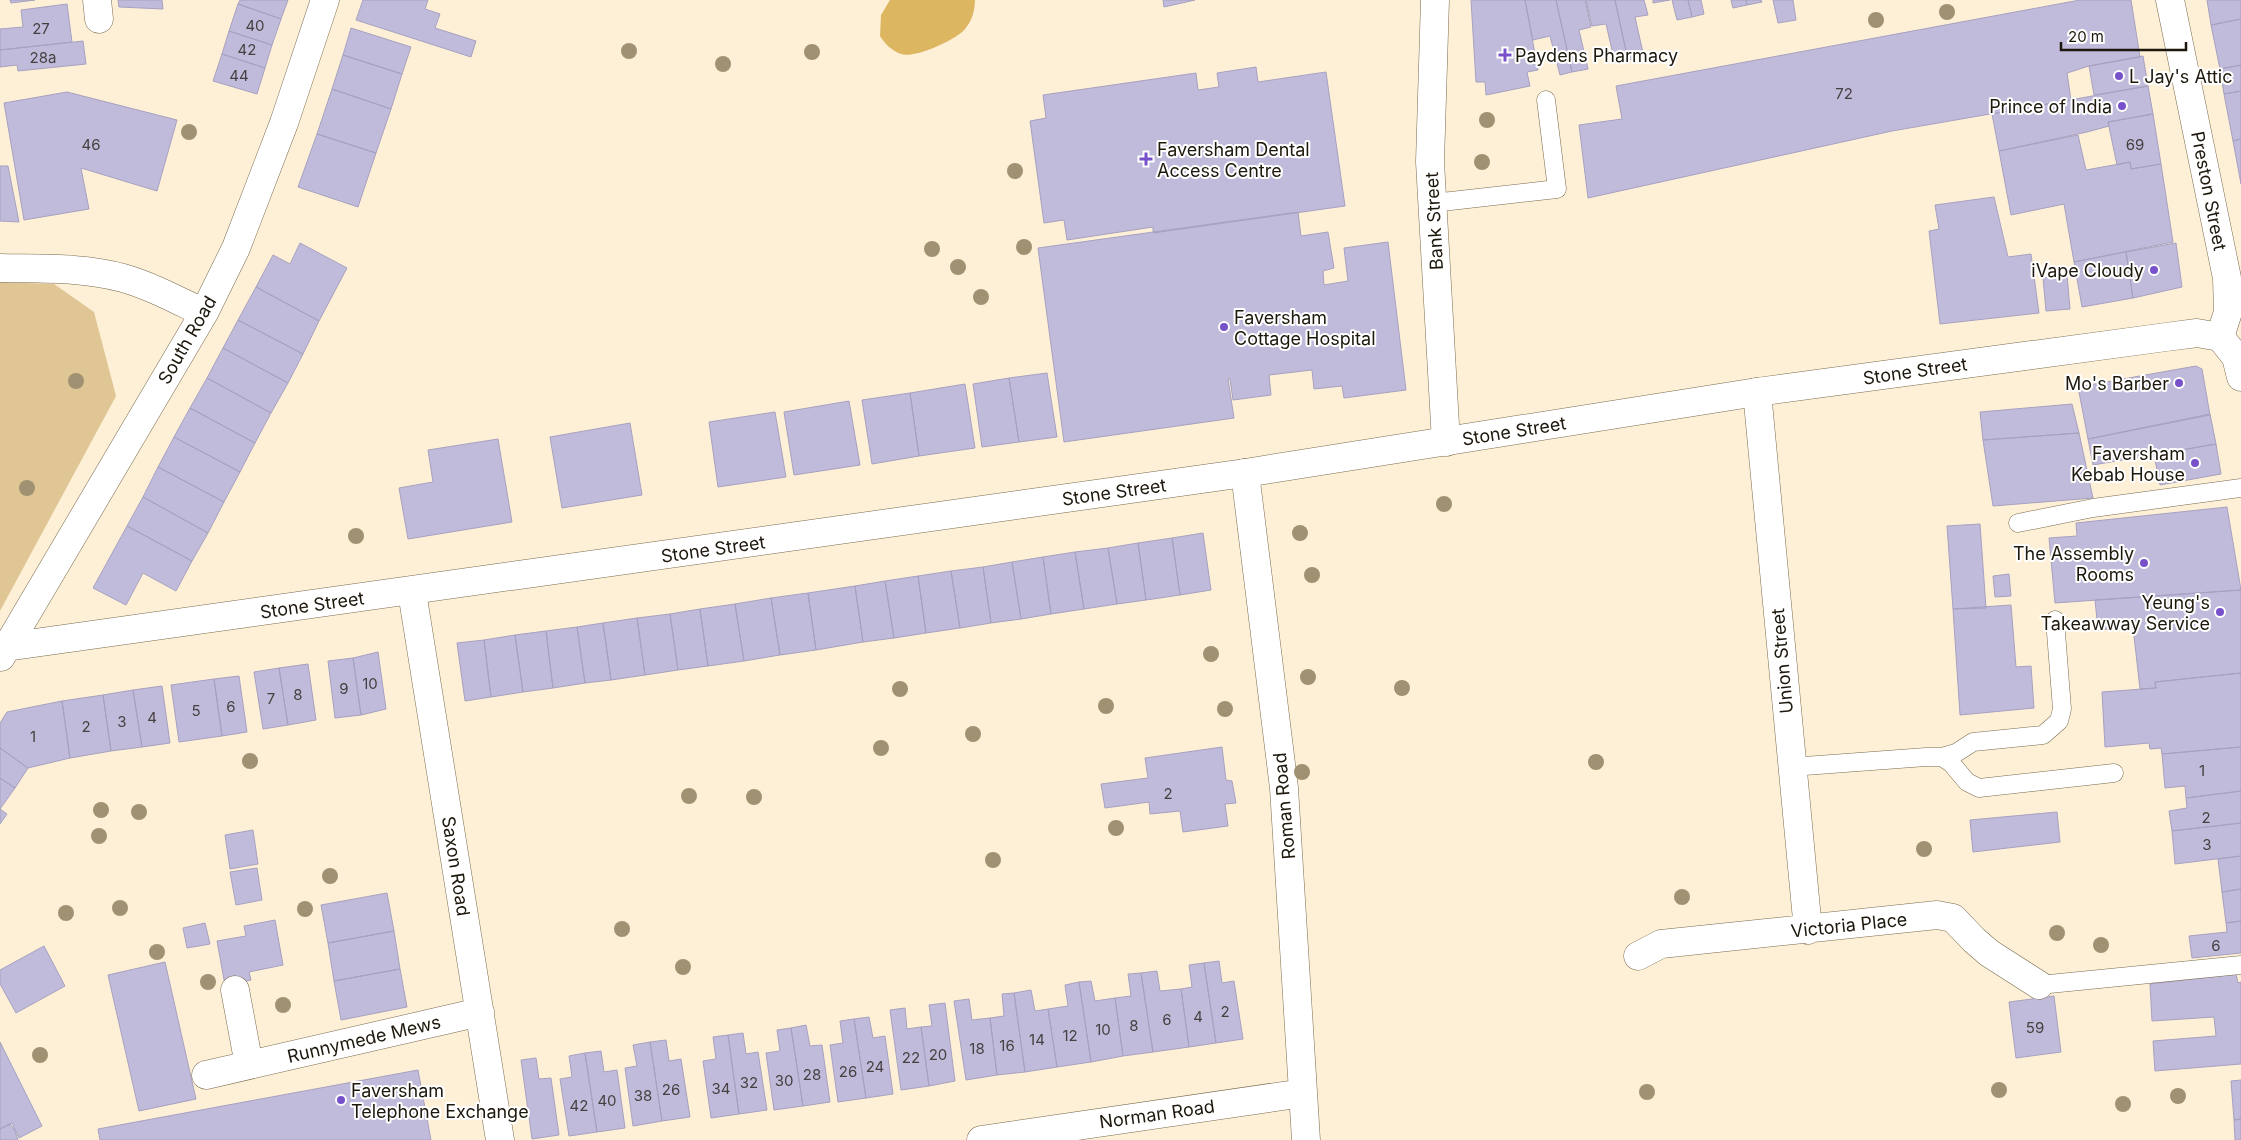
<svg xmlns="http://www.w3.org/2000/svg" width="2241" height="1140" viewBox="0 0 2241 1140" font-family="Inter,sans-serif">
<style>
.green{fill:#dfc694}
.water{fill:#ddb662}
.building{fill:#c1bbdb;stroke:#a7a1c0}
.lines{fill:none;stroke-linecap:round;stroke-linejoin:round}
.lane-casing{stroke:#796b4f;stroke-width:19}
.street-casing{stroke:#796b4f;stroke-width:29}
.secondary-casing{stroke:#796b4f;stroke-width:29}
.lane{stroke:#fff;stroke-width:18}
.street{stroke:#fff;stroke-width:28}
.secondary{stroke:#fff;stroke-width:28}
.tree{fill:#a19173}
.poi-dot{fill:#7751ca;stroke:#fff;stroke-width:2}
.labels{text-anchor:middle;dominant-baseline:central;stroke-width:4;stroke-linejoin:round;paint-order:stroke}
.number-label{font-size:15px;fill:#464040}
.poi-label{font-size:18px;fill:#1d170c;stroke:#fff;text-anchor:end}
.street-label{font-size:18px;fill:#1d170c;stroke:#fff}
</style>
<rect width="100%" height="100%" fill="#fdf0d7"/>
<path class="green" d="M0 282 54 284 94 312 116 396 0 611Z"/>
<path class="water" d="M890 0H975C975 10 972 21 965 29 956 40 914 59 901 54 892 51 885 44 880 36L881 15Z"/>
<path class="building" d="M10 0H35L11 3Z
M118 0H162L163 9 119 7Z
M240 0H288L281 19 238 4Z
M363 0H428L425 9 440 14 435 28 476 41 471 57 356 20Z
M1163 0H1195L1164 7Z
M1471 0H1525L1538 70 1527 72 1530 86 1486 95 1485 82H1476Z
M1525 0H1556L1572 72 1560 75 1550 36 1533 40Z
M1556 0H1585L1591 27 1579 30 1588 69 1572 72Z
M1586 0H1615L1628 60 1615 63 1606 24 1592 26Z
M1615 0H1644L1648 15 1635 17 1644 57 1628 60Z
M1653 0H1670L1653 3Z
M1672 0H1688L1692 17 1677 20Z
M1688 0H1701L1704 14 1692 17Z
M1731 0H1746L1747 5 1733 8Z
M1746 0H1761L1762 2 1747 5Z
M1773 0H1793L1796 20 1778 23Z
M2080 0H2131L2140 57 2089 66 2067 73 2071 100 1892 131 1588 198 1579 125 1622 119 1616 86Z
M2207 0H2241V19L2211 25Z
M67 4 72 42 0 50V29L23 27 21 10Z
M238 4 281 19 272 45 229 31Z
M2241 19V65L2220 69 2211 25Z
M351 28 411 47 402 74 343 55Z
M229 31 272 45 265 68 222 54Z
M83 41 86 64 18 71 17 65 0 67V50Z
M222 54 265 68 257 94 213 81Z
M343 55 402 74 391 109 332 89Z
M2143 56 2148 86 2094 95 2089 66Z
M2241 65V91L2224 94 2220 69Z
M1256 67 1258 82 1326 72 1345 206 1153 233V227L1067 240 1064 220 1044 223 1030 121 1046 118 1043 95 1196 73 1198 90 1219 87 1217 73Z
M2148 86 2153 114 2108 122 2109 126 2087 132 1999 151 1992 114Z
M332 89 391 109 376 153 317 134Z
M2241 91V139L2233 141 2224 94Z
M67 92 177 120 157 191 81 168 89 209 24 220 4 103Z
M2153 114 2161 164 2131 169 2130 162 2117 165 2108 122Z
M317 134 376 153 358 207 298 187Z
M2078 135 2086 170 2130 162 2131 169 2161 164 2173 242 2074 262 2064 204 2011 215 1999 151Z
M2241 139V184L2233 141Z
M0 166H8L19 222 0 221Z
M1994 197 2008 257 2031 254 2039 313 1940 324 1929 231 1939 229 1935 205Z
M1298 212 1301 236 1328 232 1334 268 1323 271 1324 285 1348 281 1344 248 1388 242 1406 390 1344 398 1342 386 1314 389 1312 370 1269 375 1271 395 1233 400 1230 379H1228L1234 418 1064 442 1038 248Z
M300 243 347 268 319 321 256 287 273 255 290 264Z
M2176 243 2182 287 2133 298 2126 252Z
M2126 252 2133 298 2082 307 2074 262Z
M2067 275 2070 309 2046 311 2043 278Z
M256 287 319 321 303 354 238 320Z
M238 320 303 354 288 383 223 348Z
M223 348 288 383 271 413 207 378Z
M2196 366 2202 369 2210 415 2088 439 2078 387Z
M1047 373 1057 437 1019 442 1009 378Z
M207 378 271 413 255 443 190 408Z
M1009 378 1019 442 982 447 973 384Z
M965 384 975 448 919 456 910 393Z
M910 393 919 456 872 464 862 400Z
M849 401 860 465 794 475 784 412Z
M2072 404 2079 433 1983 440 1980 412Z
M190 408 255 443 240 472 174 437Z
M775 412 786 477 718 487 709 422Z
M2210 414 2216 444 2093 465 2088 439Z
M630 423 642 495 562 508 550 437Z
M2079 433 2093 498 1993 506 1983 440Z
M174 437 240 472 224 502 158 467Z
M498 439 512 522 408 539 399 488 433 482 428 450Z
M2216 444 2221 474 2160 485 2154 455Z
M158 467 224 502 208 533 143 497Z
M143 497 208 533 192 561 127 526Z
M2227 507 2241 590 2055 603 2049 538 2077 536 2076 523Z
M1980 524 1986 608 1953 609 1947 526Z
M127 526 192 561 176 591 143 573 126 605 93 588Z
M1203 533 1211 590 1180 595 1172 538Z
M1172 538 1180 595 1146 600 1138 543Z
M1138 543 1146 600 1117 604 1108 548Z
M1108 548 1117 604 1084 609 1075 552Z
M1075 552 1084 609 1051 614 1043 557Z
M1043 557 1051 614 1021 619 1012 562Z
M1012 562 1021 619 991 623 983 567Z
M983 567 991 623 960 628 951 571Z
M951 571 960 628 926 633 918 576Z
M2009 574 2011 596 1995 597 1993 576Z
M918 576 926 633 894 638 885 581Z
M885 581 894 638 863 642 855 586Z
M855 586 863 642 816 650 808 593Z
M2241 590V673L2155 682 2156 688 2140 689 2133 627 2098 630 2095 600Z
M808 593 816 650 780 655 771 598Z
M771 598 780 655 744 661 735 604Z
M735 604 744 661 708 666 700 609Z
M2011 605 2016 667 2031 666 2034 708 1960 715 1953 609Z
M700 609 708 666 678 670 670 614Z
M670 614 678 670 645 675 637 618Z
M637 618 645 675 611 680 603 623Z
M603 623 611 680 585 683 577 627Z
M577 627 585 683 553 688 546 631Z
M546 631 553 688 523 692 515 635Z
M515 635 523 692 491 697 484 640Z
M484 640 491 697 465 701 457 643Z
M378 652 386 709 361 715 353 658Z
M353 658 361 715 335 718 328 661Z
M308 664 316 720 288 725 279 668Z
M279 668 288 725 263 729 254 672Z
M2241 673V747L2162 754 2161 748 2150 749 2149 743 2105 747 2102 692 2156 688 2155 682Z
M239 676 247 732 222 736 214 679Z
M214 679 222 736 179 742 171 685Z
M162 686 170 743 142 747 133 690Z
M133 690 142 747 111 751 103 695Z
M103 695 111 751 70 758 62 701Z
M62 701 70 758 28 768 0 748V723L7 712Z
M1222 747 1226 780 1232 781 1236 803 1225 804 1228 826 1183 832 1180 811 1150 814 1149 802 1105 808 1101 784 1148 778 1145 758Z
M2241 747V791L2186 798 2185 786 2165 788 2162 754Z
M0 748 28 768 15 788 0 778Z
M0 778 15 788 0 809Z
M2241 791V823L2172 831 2169 811 2187 808 2186 798Z
M0 809 7 814 0 824Z
M2057 812 2060 842 1973 852 1970 820Z
M2241 823V856L2175 864 2172 831Z
M253 830 258 864 230 869 225 835Z
M2241 856V889L2222 892 2218 859Z
M257 868 262 900 236 905 230 872Z
M2241 889V921L2226 923 2222 892Z
M387 893 394 931 328 943 321 905Z
M275 920 283 965 249 972 251 980 225 985 217 941 246 936 244 926Z
M2241 921V953L2192 958 2189 936 2227 932 2226 923Z
M205 923 210 944 187 948 183 928Z
M394 931 400 969 334 981 328 943Z
M44 946 65 986 16 1013 0 984V970Z
M1219 961 1222 983 1234 981 1243 1039 1216 1043 1204 963Z
M165 962 196 1099 139 1111 108 975Z
M1204 963 1216 1043 1189 1047 1181 989 1192 987 1189 965Z
M400 969 407 1007 341 1020 334 981Z
M1157 971 1160 991 1181 989 1189 1047 1153 1052 1141 973Z
M1141 973 1153 1052 1123 1056 1115 998 1131 996 1128 974Z
M2236 974 2238 983 2241 982V1064L2155 1071 2153 1041 2216 1036 2214 1017 2152 1021 2150 984Z
M1091 981 1095 1001 1115 998 1123 1056 1091 1062 1079 982Z
M1079 982 1091 1062 1057 1067 1048 1009 1068 1006 1065 985Z
M1031 990 1035 1011 1048 1009 1057 1067 1025 1072 1014 993Z
M1014 993 1025 1072 997 1075 990 1018 1004 1016 1002 994Z
M2054 996 2061 1052 2016 1058 2009 1002Z
M969 999 972 1020 990 1018 997 1075 966 1080 954 1001Z
M945 1003 955 1081 929 1086 921 1027 932 1026 929 1005Z
M905 1008 907 1029 921 1027 929 1086 901 1090 890 1010Z
M869 1017 873 1038 885 1036 893 1094 866 1098 854 1019Z
M854 1019 866 1098 838 1102 830 1045 843 1043 840 1021Z
M806 1025 810 1046 822 1045 830 1102 803 1106 791 1028Z
M791 1028 803 1106 774 1110 766 1053 780 1051 777 1030Z
M743 1033 746 1054 758 1052 767 1110 739 1114 728 1035Z
M728 1035 739 1114 711 1118 703 1061 716 1059 713 1037Z
M666 1040 669 1061 681 1059 690 1117 662 1121 650 1042Z
M0 1042 42 1126 19 1138 12 1123 0 1129Z
M650 1042 662 1121 633 1126 625 1068 637 1066 633 1045Z
M601 1051 604 1072 617 1070 625 1128 597 1132 585 1053Z
M585 1053 597 1132 569 1136 560 1079 572 1077 569 1056Z
M536 1058 539 1079 551 1078 559 1135 532 1139 521 1060Z
M418 1070 431 1140H100L98 1129Z
M2241 1080V1119L2234 1120 2231 1081Z
M2241 1119V1140H2235L2234 1120Z
M10 1124 14 1129 18 1140H0V1129Z"/>
<g class="lines">
<defs>
<path id="lane" d="M1433 203 1557 189 1546 100
M2018 523 2093 508 2241 488
M1942 757 1956 753 1973 742 2043 735 2059 721 2062 709 2055 620
M1791 767 1926 757H1942L1951 763 1967 782 1979 788 2114 773
M2039 985 2241 965"/>
<path id="street" d="M97 0 99 19
M1435 0 1430 162 1446 442
M2170 0 2227 278 2228 312 2220 337
M1757 392 1808 930
M1245 473 1284 788 1306 1140
M412 592 500 1140
M1638 956 1661 944 1937 915 1953 918 1974 940 1989 953 2039 985
M235 990 249 1065
M206 1075 480 1012
M981 1140 1303 1093"/>
<path id="secondary" d="M0 268C41 269 83 267 123 278 151 286 177 300 204 313
M6 647 1245 473 1757 392 2166 337 2197 333 2220 337 2236 357 2241 377
M1 657 204 313 236 248 284 123 325 0"/>
</defs>
<use href="#lane" class="lane-casing"/>
<use href="#street" class="street-casing"/>
<use href="#secondary" class="secondary-casing"/>
<use href="#lane" class="lane"/>
<use href="#street" class="street"/>
<use href="#secondary" class="secondary"/>
</g>
<g class="tree">
<circle cx="1947" cy="12" r="8"/>
<circle cx="1876" cy="20" r="8"/>
<circle cx="629" cy="51" r="8"/>
<circle cx="812" cy="52" r="8"/>
<circle cx="723" cy="64" r="8"/>
<circle cx="1487" cy="120" r="8"/>
<circle cx="189" cy="132" r="8"/>
<circle cx="1482" cy="162" r="8"/>
<circle cx="1015" cy="171" r="8"/>
<circle cx="1024" cy="247" r="8"/>
<circle cx="932" cy="249" r="8"/>
<circle cx="958" cy="267" r="8"/>
<circle cx="981" cy="297" r="8"/>
<circle cx="76" cy="381" r="8"/>
<circle cx="27" cy="488" r="8"/>
<circle cx="1444" cy="504" r="8"/>
<circle cx="1300" cy="533" r="8"/>
<circle cx="356" cy="536" r="8"/>
<circle cx="1312" cy="575" r="8"/>
<circle cx="1211" cy="654" r="8"/>
<circle cx="1308" cy="677" r="8"/>
<circle cx="1402" cy="688" r="8"/>
<circle cx="900" cy="689" r="8"/>
<circle cx="1106" cy="706" r="8"/>
<circle cx="1225" cy="709" r="8"/>
<circle cx="973" cy="734" r="8"/>
<circle cx="881" cy="748" r="8"/>
<circle cx="250" cy="761" r="8"/>
<circle cx="1596" cy="762" r="8"/>
<circle cx="1302" cy="772" r="8"/>
<circle cx="689" cy="796" r="8"/>
<circle cx="754" cy="797" r="8"/>
<circle cx="101" cy="810" r="8"/>
<circle cx="139" cy="812" r="8"/>
<circle cx="1116" cy="828" r="8"/>
<circle cx="99" cy="836" r="8"/>
<circle cx="1924" cy="849" r="8"/>
<circle cx="993" cy="860" r="8"/>
<circle cx="330" cy="876" r="8"/>
<circle cx="1682" cy="897" r="8"/>
<circle cx="120" cy="908" r="8"/>
<circle cx="305" cy="909" r="8"/>
<circle cx="66" cy="913" r="8"/>
<circle cx="622" cy="929" r="8"/>
<circle cx="2057" cy="933" r="8"/>
<circle cx="2101" cy="945" r="8"/>
<circle cx="157" cy="952" r="8"/>
<circle cx="683" cy="967" r="8"/>
<circle cx="208" cy="982" r="8"/>
<circle cx="283" cy="1005" r="8"/>
<circle cx="40" cy="1055" r="8"/>
<circle cx="1999" cy="1090" r="8"/>
<circle cx="1647" cy="1092" r="8"/>
<circle cx="2178" cy="1096" r="8"/>
<circle cx="2123" cy="1104" r="8"/>
</g>
<g class="poi-dot">
<path d="M1502.5 47.5h5v5h5v5h-5v5h-5v-5h-5v-5h5z"/>
<circle cx="2119" cy="76" r="5"/>
<circle cx="2122" cy="106" r="5"/>
<path d="M1143.5 151.5h5v5h5v5h-5v5h-5v-5h-5v-5h5z"/>
<circle cx="2154" cy="270" r="5"/>
<circle cx="1224" cy="327" r="5"/>
<circle cx="2179" cy="383" r="5"/>
<circle cx="2195" cy="463" r="5"/>
<circle cx="2144" cy="563" r="5"/>
<circle cx="2220" cy="612" r="5"/>
<circle cx="341" cy="1100" r="5"/>
</g>
<g class="labels">
<g class="number-label">
<text x="255" y="25">40</text>
<text x="41" y="28">27</text>
<text x="247" y="49">42</text>
<text x="43" y="57">28a</text>
<text x="239" y="75">44</text>
<text x="1844" y="93">72</text>
<text x="91" y="144">46</text>
<text x="2135" y="144">69</text>
<text x="370" y="683">10</text>
<text x="344" y="688">9</text>
<text x="298" y="694">8</text>
<text x="271" y="698">7</text>
<text x="231" y="706">6</text>
<text x="196" y="710">5</text>
<text x="152" y="717">4</text>
<text x="122" y="721">3</text>
<text x="86" y="726">2</text>
<text x="33" y="736">1</text>
<text x="2202" y="770">1</text>
<text x="1168" y="793">2</text>
<text x="2206" y="817">2</text>
<text x="2207" y="844">3</text>
<text x="2216" y="945">6</text>
<text x="1225" y="1011">2</text>
<text x="1198" y="1016">4</text>
<text x="1167" y="1019">6</text>
<text x="1134" y="1025">8</text>
<text x="2035" y="1027">59</text>
<text x="1103" y="1029">10</text>
<text x="1070" y="1035">12</text>
<text x="1037" y="1039">14</text>
<text x="1007" y="1045">16</text>
<text x="977" y="1048">18</text>
<text x="938" y="1054">20</text>
<text x="911" y="1057">22</text>
<text x="875" y="1066">24</text>
<text x="848" y="1071">26</text>
<text x="812" y="1074">28</text>
<text x="784" y="1080">30</text>
<text x="749" y="1082">32</text>
<text x="721" y="1088">34</text>
<text x="671" y="1089">26</text>
<text x="643" y="1095">38</text>
<text x="607" y="1100">40</text>
<text x="579" y="1105">42</text>
</g>
<g class="poi-label">
<text x="1515" y="55" text-anchor="start">Paydens Pharmacy</text>
<text x="2129" y="76" text-anchor="start">L Jay's Attic</text>
<text x="2112" y="106">Prince of India</text>
<text x="1157" y="149" text-anchor="start">Faversham Dental<tspan x="1157" dy="21">Access Centre</tspan></text>
<text x="2144" y="270">iVape Cloudy</text>
<text x="1234" y="317" text-anchor="start">Faversham<tspan x="1234" dy="21">Cottage Hospital</tspan></text>
<text x="2169" y="383">Mo's Barber</text>
<text x="2185" y="453">Faversham<tspan x="2185" dy="21">Kebab House</tspan></text>
<text x="2134" y="553">The Assembly<tspan x="2134" dy="21">Rooms</tspan></text>
<text x="2210" y="602">Yeung's<tspan x="2210" dy="21">Takeawway Service</tspan></text>
<text x="351" y="1090" text-anchor="start">Faversham<tspan x="351" dy="21">Telephone Exchange</tspan></text>
</g>
<g class="street-label">
<text transform="translate(2209 191) rotate(79)">Preston Street</text>
<text transform="translate(1434 221) rotate(-93)">Bank Street</text>
<text transform="translate(187 340) rotate(-60)">South Road</text>
<text transform="translate(1915 371) rotate(-8)">Stone Street</text>
<text transform="translate(1514 431) rotate(-9)">Stone Street</text>
<text transform="translate(1114 492) rotate(-8)">Stone Street</text>
<text transform="translate(713 549) rotate(-8)">Stone Street</text>
<text transform="translate(312 605) rotate(-8)">Stone Street</text>
<text transform="translate(1782 661) rotate(-95)">Union Street</text>
<text transform="translate(1284 806) rotate(-95)">Roman Road</text>
<text transform="translate(456 866) rotate(81)">Saxon Road</text>
<text transform="translate(1849 925) rotate(-6)">Victoria Place</text>
<text transform="translate(364 1039) rotate(-13)">Runnymede Mews</text>
<text transform="translate(1157 1114) rotate(-8)">Norman Road</text>
</g>
</g>
<path d="M2061 42v8h125v-8" fill="none" stroke="#1d170c" stroke-width="2.5"/>
<text x="2068" y="42" font-size="15" fill="#1d170c" stroke="#ffffff" stroke-width="4" paint-order="stroke">20 m</text>
</svg>
